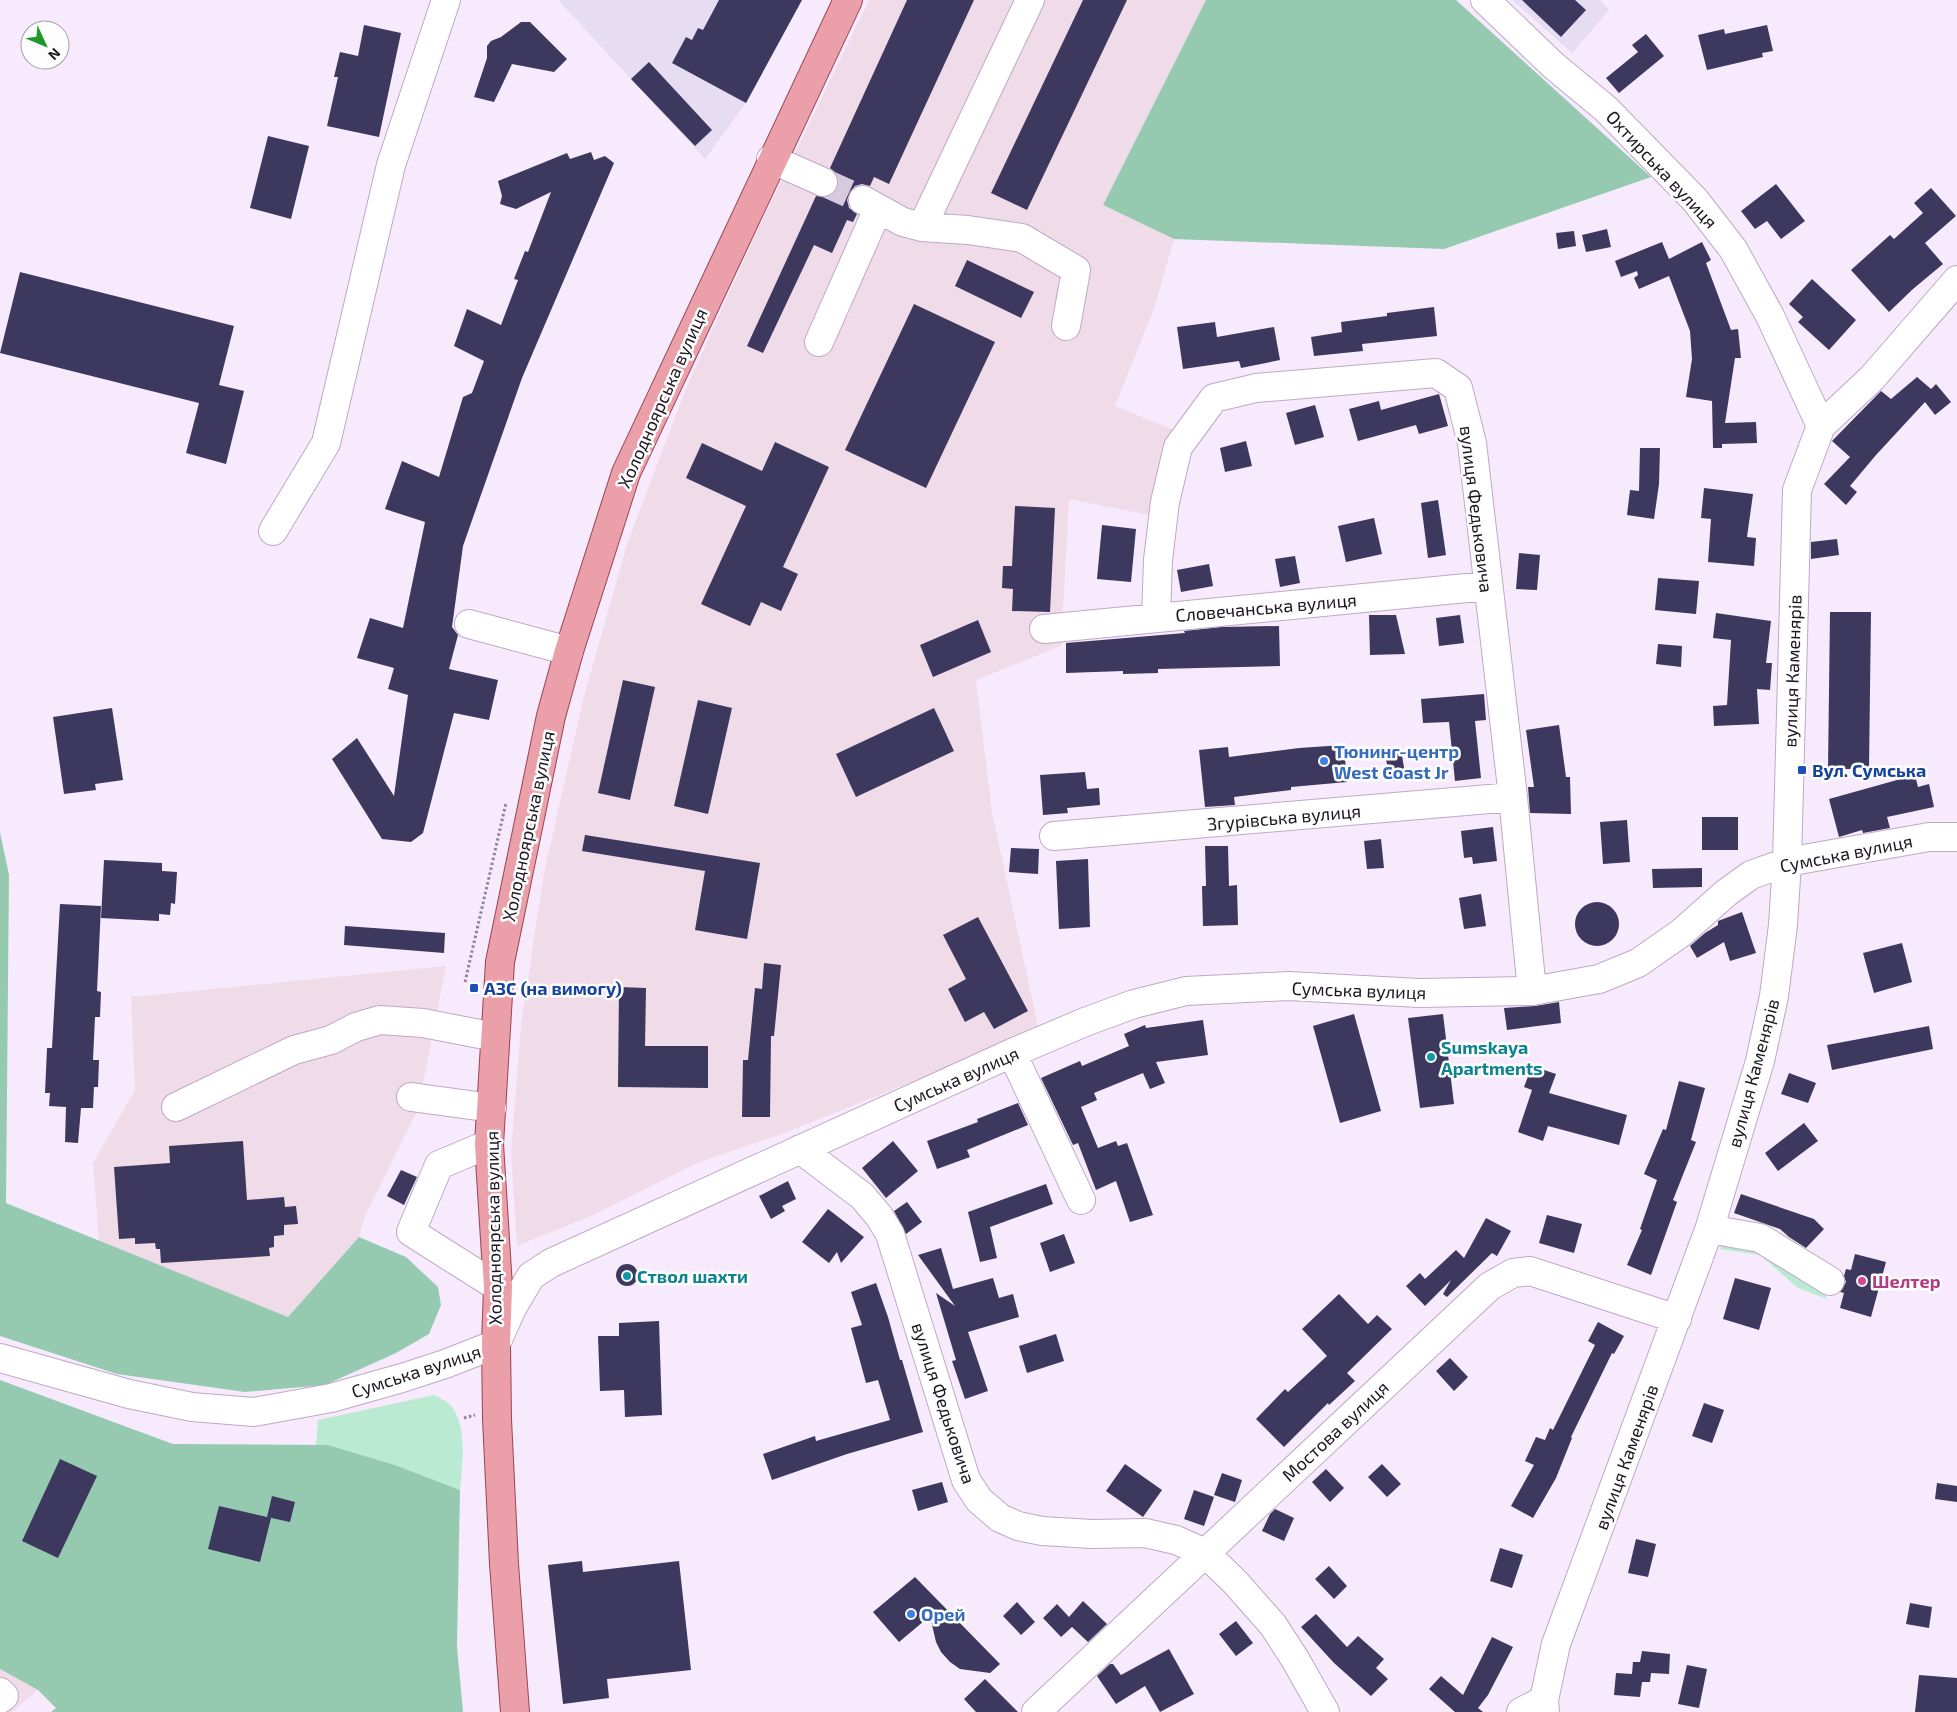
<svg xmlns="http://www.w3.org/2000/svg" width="1957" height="1712" viewBox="0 0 1957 1712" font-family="'Exo 2',sans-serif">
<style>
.commercial{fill:#e7ddf2}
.industrial{fill:#f0dbe9}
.green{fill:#bbead3}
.forest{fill:#96cab0}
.building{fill:#3c385e}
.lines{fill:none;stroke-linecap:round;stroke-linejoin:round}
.minor-tunnel{stroke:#d7cadc;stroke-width:28;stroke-dasharray:28 14;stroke-linecap:butt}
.minor-casing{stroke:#bea8c6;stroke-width:30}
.major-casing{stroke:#994554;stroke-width:30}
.path{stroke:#8f8493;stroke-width:3;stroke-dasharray:2.5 2.5;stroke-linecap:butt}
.minor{stroke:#fff;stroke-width:28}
.major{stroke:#ea9fa9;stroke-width:28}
.shop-dot{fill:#3f7fe0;stroke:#fdfdfd;stroke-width:2}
.transit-dot{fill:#1a4fb4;stroke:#fdfdfd;stroke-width:2}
.culture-dot{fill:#0f9aa8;stroke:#fdfdfd;stroke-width:2}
.hotel-dot{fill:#d1479c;stroke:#fdfdfd;stroke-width:2}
.labels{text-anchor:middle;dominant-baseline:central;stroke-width:5;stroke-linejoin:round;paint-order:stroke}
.street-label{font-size:18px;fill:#1d1520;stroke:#fdfdfd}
.shop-label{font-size:18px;font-weight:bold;fill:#366cbe;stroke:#fdfdfd;text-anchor:start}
.transit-label{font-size:18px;font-weight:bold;fill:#164399;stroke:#fdfdfd;text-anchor:start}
.culture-label{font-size:18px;font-weight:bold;fill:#0d838f;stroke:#fdfdfd;text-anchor:start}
.hotel-label{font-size:18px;font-weight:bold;fill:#b23c85;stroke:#fdfdfd;text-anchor:start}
</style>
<rect width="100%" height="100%" fill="#f8eafd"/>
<path class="commercial" d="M558 0H802L746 103 705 159Z
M1512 0H1600L1609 10 1572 53Z"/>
<path class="industrial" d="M869 0H1206L1103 205 1174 239 1155 306 1115 406 1182 433 1149 515 1069 499 1061 646 976 680 992 812 1039 1031 779 1135 697 1163 593 1215 517 1246 511 1154 521 1025 544 873 584 696 628 541 687 386 759 227Z
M446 966 418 1109 365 1216 359 1237 288 1317 99 1241 93 1163 135 1090 131 997Z
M0 1669 38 1690 12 1712H0Z"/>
<path class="green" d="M1723 1240 1760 1247 1821 1286 1827 1299 1798 1288 1760 1255 1720 1249Z
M434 1395C439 1397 444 1400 448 1403 469 1421 462 1466 460 1490L395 1465 328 1445H316L318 1420Z"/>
<path class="forest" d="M1206 0H1456L1651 177 1444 249 1174 239 1103 205Z
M0 832 9 875 6 1203 288 1317 359 1237 406 1257 438 1287 441 1305 429 1334 396 1353 325 1385 245 1392 117 1374 0 1336Z
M0 1380 173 1444 328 1445 395 1465 460 1490 457 1647 463 1712H51L56 1708 38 1690 0 1669Z"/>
<path class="building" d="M719 0H802L746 103 672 63 686 37 692 40 698 28 703 30Z
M907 0H974L889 184 874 177 870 186 862 184 855 186 850 192 847 200 849 208 857 214 853 222 847 220 832 253 814 245 763 353 747 346 816 196 825 197 833 194 837 189 838 180 835 172 830 168Z
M1083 0H1127L1027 210 991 193Z
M1522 0H1575L1586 10 1561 37Z
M521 22H530L567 59 554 72 512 64 494 102 474 97 487 58V46L491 41 501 37Z
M364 25 401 33 379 137 327 126 338 77H334L340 52 358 56Z
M1767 25 1773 51 1762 53 1763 57 1707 70 1698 35 1724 29 1725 34Z
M1646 34 1664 56 1619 93 1606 78 1638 52 1632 45Z
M649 62 712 130 695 146 631 79Z
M268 136 309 146 291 219 250 208Z
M591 152 594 160 605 156 614 163 522 378 463 546 452 627 458 635 449 669 498 680 489 720 454 713 423 833 411 842 382 839 332 759 357 738 394 796 408 695 388 689 394 668 357 658 370 618 403 628 425 522 385 509 402 461 439 477 463 397 472 393 484 361 454 346 467 309 501 325 518 280 514 279 525 251 528 252 551 192 516 209 500 204 502 196 498 181 567 153 570 159Z
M1776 184 1805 221 1781 239 1767 221 1755 229 1741 211Z
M1931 188 1956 216 1925 243 1943 264 1913 289 1889 312 1851 270 1890 235 1894 239 1923 213 1914 203Z
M1607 229 1611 247 1586 252 1582 235Z
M1574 231 1576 246 1558 249 1556 233Z
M1662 242 1669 259 1702 242 1711 260 1706 263 1731 330 1738 329 1741 358H1735L1725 423 1756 422 1757 443 1722 444V448H1713L1712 401 1686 397 1692 359 1690 331 1669 276 1639 289 1634 278 1638 275 1637 271 1621 277 1615 261Z
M967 260 1034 292 1021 318 955 286Z
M20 272 234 326 219 385 244 391 226 464 186 453 199 403 0 353Z
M1812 279 1856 320 1829 350 1798 322 1803 317 1789 304Z
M914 304 995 342 926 488 845 450Z
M1434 307 1437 336 1362 344 1363 351 1314 356 1311 337 1342 332 1341 322 1387 316V313Z
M1215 322 1217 337 1274 327 1280 360 1241 368 1239 361 1183 369 1177 327Z
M1917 377 1931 389 1936 384 1951 402 1935 415 1925 402 1876 455 1850 486 1857 492 1846 505 1824 484 1850 457 1832 441 1881 391 1891 399Z
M1439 394 1448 426 1419 434 1416 425 1358 441 1349 409 1379 401 1381 410Z
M1315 405 1324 437 1295 445 1286 413Z
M1246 441 1252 466 1225 472 1220 448Z
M775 442 829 467 783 567 798 574 781 611 761 602 750 626 701 604 746 506 686 478 702 443 762 471Z
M1640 448H1660L1659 484 1654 519 1627 515 1630 490 1639 491Z
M1704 488 1753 494 1747 537 1756 538 1754 566 1708 562 1711 519 1701 518Z
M1438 500 1446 555 1428 558 1421 503Z
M1015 506 1055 508 1050 612 1012 611 1013 589 1002 588 1003 566H1012Z
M1374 518 1382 554 1346 562 1338 526Z
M1102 525 1136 529 1131 582 1097 579Z
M1837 539 1839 555 1811 559V542Z
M1519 553 1540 555 1537 590 1516 589Z
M1295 556 1300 583 1280 587 1275 559Z
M1209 564 1213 586 1181 592 1177 570Z
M1658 578 1699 581 1696 614 1655 610Z
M1830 612H1871L1869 769H1828Z
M1716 613 1771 621 1766 663H1772L1770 690 1757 689 1759 724 1714 726 1713 706 1727 705 1731 640 1713 638Z
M1369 615H1396L1405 654 1370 655Z
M1460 615 1464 643 1439 646 1436 618Z
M978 620 991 652 933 677 920 645Z
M1279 626 1280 666 1158 669V673L1123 674V671L1066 673V643L1185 633 1184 631 1222 627Z
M1658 644 1682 646 1681 667 1656 664Z
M623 680 655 687 630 800 598 793Z
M1484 694 1486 720 1475 721 1481 778 1455 781 1449 722 1423 723 1421 699Z
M698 700 732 708 708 814 674 806Z
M112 708 123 780 95 784 96 790 64 794 53 717Z
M934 708 954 751 856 797 836 754Z
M1559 725 1566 777H1570L1571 814 1530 813 1528 787H1534L1526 730Z
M1344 745 1347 782 1291 787V790L1234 797 1235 805 1205 807 1199 750 1228 747 1229 757 1299 748Z
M1401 750 1406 779 1390 781 1385 753Z
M1085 772 1087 789 1099 788 1100 805 1067 808 1068 813 1043 815 1040 775Z
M1915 775 1918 787 1929 784 1934 807 1887 817 1890 828 1863 833 1862 830 1839 837 1829 799Z
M1702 817H1738V850H1702Z
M1627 820 1630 862 1603 864 1600 822Z
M1493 827 1497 861 1473 864 1472 857 1464 858 1461 831Z
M585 835 760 863 747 939 695 930 705 871 582 851Z
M1381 839 1384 868 1367 869 1364 841Z
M1205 846H1228L1229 886 1237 885 1238 925 1203 926 1202 886H1206Z
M1011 848 1039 849 1038 874 1009 872Z
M1088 859 1090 927 1059 929 1056 861Z
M104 860 162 863V871L177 872 175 904 171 903 170 915 159 914V921L101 918Z
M1702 868V887L1653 888 1652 869Z
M1481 894 1486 926 1464 929 1459 898Z
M1575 924a22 22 0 1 1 44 0a22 22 0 1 1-44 0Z
M60 904 101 906 97 991 101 992 100 1017H95L93 1060H99L98 1087H94L93 1108H81L78 1143 65 1142 66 1107 49 1106 50 1093H45L47 1048H52Z
M1742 912 1756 953 1730 961 1724 942 1697 958 1690 946 1705 933 1718 925V921Z
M978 917 1028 1011 994 1029 984 1012 965 1022 948 989 966 979 943 935Z
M345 926 445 933 444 953 344 945Z
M1902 943 1912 982 1874 993 1863 953Z
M764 963 781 965 774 1036H771L770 1117H742L743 1060H748L755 988 762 989Z
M619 987 646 988 645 1046H708V1088L618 1087Z
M1559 1002 1561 1023 1507 1030 1504 1008 1535 1006Z
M1354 1014 1381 1111 1340 1123 1313 1026Z
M1443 1014 1454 1104 1420 1108 1408 1018Z
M1203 1020 1208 1055 1156 1062 1165 1083 1150 1089 1143 1073 1094 1093 1097 1100 1081 1107 1098 1148 1116 1141 1118 1146 1127 1143 1153 1215 1130 1222 1116 1181 1096 1190 1078 1143 1073 1145 1041 1078 1080 1061 1082 1066 1129 1046 1124 1034 1145 1025 1146 1028Z
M1929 1026 1933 1049 1832 1070 1827 1045Z
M1532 1066 1556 1074 1549 1093 1627 1115 1619 1145 1548 1126 1543 1141 1518 1132 1532 1090 1524 1087Z
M1789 1073 1816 1083 1808 1103 1781 1094Z
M1679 1081 1705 1088 1691 1140 1696 1142 1673 1200 1677 1202 1651 1275 1627 1265 1642 1230 1640 1229 1657 1180 1644 1174 1663 1129 1666 1130Z
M1018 1103 1028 1125 967 1150 970 1157 937 1169 927 1141 978 1122 977 1119Z
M1804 1123 1818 1141 1778 1171 1765 1153Z
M243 1141 247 1200 284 1197 285 1207 296 1206 298 1224 284 1225V1235L274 1236V1247L269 1248 270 1256 161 1263 160 1249H156L155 1243 135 1244V1238L119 1239 114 1167 170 1163 169 1146Z
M893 1141 918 1171 886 1198 862 1168Z
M401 1170 417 1177 404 1205 387 1196Z
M788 1181 796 1199 782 1206 785 1211 771 1219 759 1196Z
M1046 1184 1053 1204 990 1227 997 1258 980 1262 968 1212Z
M1741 1194 1814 1219 1824 1229 1806 1248 1789 1237 1780 1229 1734 1213Z
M907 1202 922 1222 906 1234 894 1211Z
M828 1209 864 1237 841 1263 837 1252 829 1263 802 1242Z
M1547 1215 1582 1224 1574 1253 1539 1243Z
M1486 1218 1511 1231 1497 1256 1492 1253 1447 1297 1443 1294 1451 1280 1425 1306 1406 1286 1420 1273 1425 1279 1456 1250 1464 1258Z
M1064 1234 1075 1263 1050 1272 1040 1243Z
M941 1248 953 1289 993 1278 999 1298 1013 1294 1019 1317 968 1332 988 1391 965 1399 952 1361 956 1360 936 1293 955 1306 918 1255Z
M1855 1254 1886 1262 1871 1317 1840 1308 1844 1293 1840 1292 1846 1282 1844 1276 1846 1269 1851 1270Z
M616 1275a11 11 0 1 1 22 0a11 11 0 1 1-22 0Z
M1735 1278 1771 1288 1759 1330 1723 1319Z
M876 1283 888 1317 900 1360H902L923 1432 847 1454 772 1480 763 1454 815 1436 816 1441 890 1420 878 1380 866 1383 851 1328 862 1325 851 1292Z
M1339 1294 1368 1324 1377 1315 1392 1329 1347 1373 1355 1381 1329 1405 1328 1403 1284 1447 1256 1419 1285 1389 1288 1392 1327 1356 1302 1329Z
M659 1321 662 1415 625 1417 624 1390 600 1391 598 1336H619V1323Z
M1598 1322 1624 1336 1614 1354 1612 1353 1571 1437 1572 1438 1556 1478 1533 1518 1511 1506 1534 1465 1525 1461 1536 1437 1545 1440 1550 1428 1553 1430 1595 1345 1588 1341Z
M1056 1334 1064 1361 1027 1373 1019 1346Z
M1450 1358 1468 1377 1454 1391 1436 1371Z
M1704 1403 1724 1410 1712 1443 1692 1436Z
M60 1459 97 1476 58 1558 22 1541Z
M1125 1464 1162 1490 1143 1517 1106 1491Z
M1382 1464 1401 1484 1387 1497 1368 1477Z
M1326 1469 1344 1488 1330 1502 1312 1482Z
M1222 1473 1242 1480 1235 1502 1214 1495Z
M942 1482 948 1502 918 1511 912 1490Z
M1937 1483 1957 1486V1502L1935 1499Z
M1194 1490 1214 1497 1204 1526 1184 1519Z
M272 1496 295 1502 290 1522 267 1517Z
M219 1506 271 1518 260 1562 208 1549Z
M1275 1509 1294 1518 1284 1541 1262 1531 1270 1514Z
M1636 1539 1656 1544 1648 1577 1628 1573Z
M1500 1548 1523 1555 1512 1588 1490 1581Z
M582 1561 583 1572 679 1561 691 1670 607 1679 609 1698 563 1704 548 1565Z
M1329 1566 1347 1586 1334 1599 1315 1579Z
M915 1577 1000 1664 990 1673 960 1669 950 1662 941 1652 936 1642 930 1616 899 1642 873 1612Z
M1083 1601 1107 1624 1088 1642 1072 1627 1061 1637 1043 1618 1057 1604 1069 1617Z
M1017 1602 1035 1622 1021 1635 1003 1616Z
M1910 1603 1932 1607 1929 1628 1906 1624Z
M1316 1614 1347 1647 1358 1636 1384 1659 1376 1668 1388 1679 1371 1696 1334 1663 1301 1627Z
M1236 1621 1253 1643 1236 1656 1219 1634Z
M1492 1637 1513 1647 1488 1695 1478 1708 1483 1712H1455L1429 1689 1441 1676 1463 1695Z
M1169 1649 1194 1694 1160 1712 1145 1686 1116 1704 1097 1676 1110 1664H1113L1121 1675Z
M1642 1651 1670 1654 1669 1674 1651 1673 1650 1682H1642L1640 1697 1614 1695 1616 1673 1632 1674 1633 1662H1640Z
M1687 1665 1707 1669 1699 1708 1678 1704Z
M1919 1675 1957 1678V1712H1915Z
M985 1679 1018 1712H976L964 1699Z"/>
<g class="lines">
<path class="minor-tunnel" d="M823 182 863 200"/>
<defs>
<path id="minor" d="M1485 0 1554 66 1606 109 1695 200 1733 249 1770 316 1821 426
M771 159 823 182
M863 200 903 222 922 227 968 230 1022 238 1076 270 1066 326
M922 227 1030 0
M819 342 878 209
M273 531 326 443 391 165 446 0
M1156 618 1158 560 1165 502 1178 447 1214 398 1256 388 1436 373 1458 388 1472 443 1513 797 1532 991
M469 624 569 651
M1044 629 1487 586
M1054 836 1513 797
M1012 1053 1081 1200
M411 1097 492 1108
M176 1107 294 1050 331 1040 356 1027 380 1020 423 1023 495 1037
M489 1144 439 1165 411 1232 498 1287
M800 1149 862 1196 879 1216 890 1234 966 1480 979 1500 1000 1518 1018 1526 1042 1531 1092 1534 1145 1533 1176 1540 1205 1553 1235 1582 1273 1625 1295 1659 1325 1712
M1710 1227 1726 1232 1760 1238 1830 1281
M0 1358 129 1394 192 1407 254 1412 331 1398 402 1378 445 1364 496 1344 512 1308 531 1276 551 1263 1012 1053 1085 1022 1134 1004 1186 991 1289 986 1419 993 1532 991 1599 979 1638 963 1681 933 1726 893 1751 875 1787 862 1929 837H1957
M0 1692 4 1696 0 1699
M1036 1712 1490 1286 1513 1273 1530 1271 1677 1319
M1521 1712 1544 1700
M1545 1712 1544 1700 1556 1644 1710 1227 1760 1061 1774 996 1783 925 1787 862 1797 490 1821 426 1872 378 1957 280"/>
<path id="major" d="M515 1712 504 1564 497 1419 496 1344 498 1287 489 1144 500 962 551 716 569 651 626 473 848 0"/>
</defs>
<use href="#minor" class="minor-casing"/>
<use href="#major" class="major-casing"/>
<path class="path" d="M465 982 506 803
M464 1418 475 1415"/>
<use href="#minor" class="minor"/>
<use href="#major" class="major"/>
</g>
<g class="shop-dot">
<circle cx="1324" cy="761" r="5"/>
<circle cx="911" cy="1614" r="5"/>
</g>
<g class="transit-dot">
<rect x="1797" y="765" width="10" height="10" rx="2.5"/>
<rect x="469" y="983" width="10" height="10" rx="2.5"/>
</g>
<g class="culture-dot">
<circle cx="1431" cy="1057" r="5"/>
<circle cx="627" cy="1276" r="5"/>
</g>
<circle class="hotel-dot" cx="1862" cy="1281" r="5"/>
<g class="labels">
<g class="street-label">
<text transform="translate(1662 169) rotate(47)">Охтирська вулиця</text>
<text transform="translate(662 398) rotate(-66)">Холодноярська вулиця</text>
<text transform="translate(1477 509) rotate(83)">вулиця Федьковича</text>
<text transform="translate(1266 607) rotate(-5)">Словечанська вулиця</text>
<text transform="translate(1792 671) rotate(-88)">вулиця Каменярів</text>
<text transform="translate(1284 817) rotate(-5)">Згурівська вулиця</text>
<text transform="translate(528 826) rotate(-78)">Холодноярська вулиця</text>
<text transform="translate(1846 853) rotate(-11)">Сумська вулиця</text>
<text transform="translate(1359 990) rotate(2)">Сумська вулиця</text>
<text transform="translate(1753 1073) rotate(-75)">вулиця Каменярів</text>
<text transform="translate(956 1079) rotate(-24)">Сумська вулиця</text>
<text transform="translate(493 1228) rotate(-91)">Холодноярська вулиця</text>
<text transform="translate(416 1371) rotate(-18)">Сумська вулиця</text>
<text transform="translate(944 1403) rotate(72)">вулиця Федьковича</text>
<text transform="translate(1335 1431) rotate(-43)">Мостова вулиця</text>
<text transform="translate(1626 1457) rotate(-70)">вулиця Каменярів</text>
</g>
<g class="shop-label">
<text x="1334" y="751">Тюнинг-центр<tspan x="1334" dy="21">West Coast Jr</tspan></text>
<text x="921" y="1614">Орей</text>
</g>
<g class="transit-label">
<text x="1812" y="770">Вул. Сумська</text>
<text x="484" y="988">АЗС (на вимогу)</text>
</g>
<g class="culture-label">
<text x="1441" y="1047">Sumskaya<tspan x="1441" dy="21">Apartments</tspan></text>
<text x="637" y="1276">Ствол шахти</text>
</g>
<g class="hotel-label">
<text x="1872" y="1281">Шелтер</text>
</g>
</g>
<g transform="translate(45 45) rotate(134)"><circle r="24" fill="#fdfdfd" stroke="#a3a0a5"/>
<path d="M0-4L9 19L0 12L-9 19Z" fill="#1d982b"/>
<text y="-8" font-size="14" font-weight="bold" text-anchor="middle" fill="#1d1520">N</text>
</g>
</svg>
